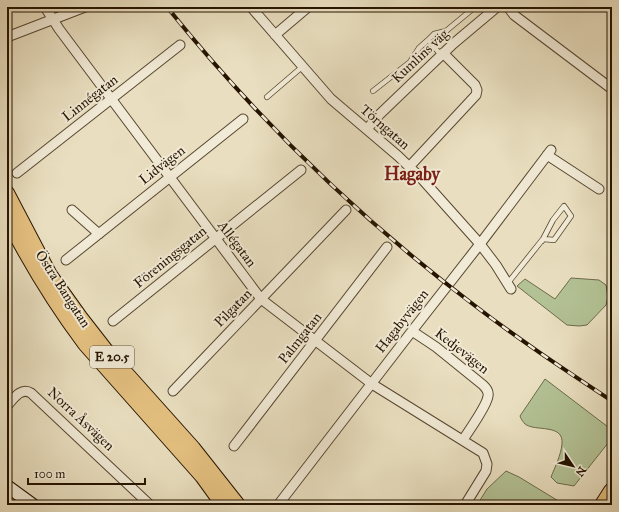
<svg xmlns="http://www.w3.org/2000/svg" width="619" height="512" viewBox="0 0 619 512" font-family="'IM FELL Great Primer',serif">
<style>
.green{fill:#b3c295;stroke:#6c6b4a}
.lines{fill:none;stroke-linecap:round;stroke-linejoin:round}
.lane-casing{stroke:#574730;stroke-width:6}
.street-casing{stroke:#574730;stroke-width:11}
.secondary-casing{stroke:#261400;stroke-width:14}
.primary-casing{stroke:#261400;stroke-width:16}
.highway-casing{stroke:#261400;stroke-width:18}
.lane{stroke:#f1ead6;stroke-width:4.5}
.street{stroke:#f1ead6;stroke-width:9}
.secondary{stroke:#f1ead6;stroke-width:12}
.primary{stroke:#e4c080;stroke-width:14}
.highway{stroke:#e4c080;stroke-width:16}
.rail-casing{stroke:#261400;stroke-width:4}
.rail{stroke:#f1ead6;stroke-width:2.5;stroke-dasharray:8;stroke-linecap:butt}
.labels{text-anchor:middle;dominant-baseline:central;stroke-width:4;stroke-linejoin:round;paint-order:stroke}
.shield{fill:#f1ead6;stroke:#635440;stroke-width:1}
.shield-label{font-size:13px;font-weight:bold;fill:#261400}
.street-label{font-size:14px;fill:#261400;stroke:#f1ead6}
.district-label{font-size:18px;font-weight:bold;fill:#7a1f14;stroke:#f1ead6}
</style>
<rect width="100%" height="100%" fill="#e9dfc0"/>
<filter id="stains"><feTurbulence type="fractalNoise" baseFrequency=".005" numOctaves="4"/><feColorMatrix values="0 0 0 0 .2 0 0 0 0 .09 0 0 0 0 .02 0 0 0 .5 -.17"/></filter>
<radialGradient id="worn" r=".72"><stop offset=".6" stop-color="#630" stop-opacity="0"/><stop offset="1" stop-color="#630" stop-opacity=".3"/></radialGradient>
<path class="green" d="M571 278 599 280 606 285 608 297 606 305 587 325 579 326 567 325 517 286 525 279 555 299Z
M545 379 612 430V438L574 486 557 483 551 477C555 467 561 455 562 444 564 423 535 432 525 424 523 422 521 419 520 416Z
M506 471 519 477 565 505H477L487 489Z"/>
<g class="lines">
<defs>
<path id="lane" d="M428 40 434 34 446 31 475 7
M373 91 410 62 419 48 428 40 441 55
M267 97 302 67
M507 284 543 239 554 240 571 216 564 206 553 220 542 241"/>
<path id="street" d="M45 7 59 29 261 299 372 384 483 453 487 464 486 471 465 505
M251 7 331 99 398 156 422 179 480 244 496 265 511 289
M508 7 514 15 612 89
M275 35 308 7
M7 37 85 7
M367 129 380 114 453 44 497 7
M547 155 599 189
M409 167 476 95 477 90 475 85 443 53
M17 173 180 45
M72 210 99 234
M66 260 243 119
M113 321 301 170
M412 331 436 347 483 385C486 388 489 391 488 396 487 406 469 430 463 440
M173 391 346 210
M7 406C14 398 21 387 31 393L150 505
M234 446 387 247
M278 505 412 331 480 244 551 150"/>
<path id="secondary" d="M7 486 33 505"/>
<path id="primary" d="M7 193 50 275 80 317 108 353 193 448 238 505
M7 218C30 263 55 304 85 344L202 476 223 505"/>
<path id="highway" d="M603 505 612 491"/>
</defs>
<use href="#lane" class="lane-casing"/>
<use href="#street" class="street-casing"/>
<use href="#secondary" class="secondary-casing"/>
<use href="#primary" class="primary-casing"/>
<use href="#highway" class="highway-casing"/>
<use href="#lane" class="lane"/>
<use href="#street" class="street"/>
<use href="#secondary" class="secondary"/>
<use href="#primary" class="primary"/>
<use href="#highway" class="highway"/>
<defs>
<path id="rail" d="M167 7C256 118 360 219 474 305 518 339 565 370 612 401"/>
</defs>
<use href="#rail" class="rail-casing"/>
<use href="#rail" class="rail"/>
</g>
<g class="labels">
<rect class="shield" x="90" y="346" width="44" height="22" rx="3"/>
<g class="shield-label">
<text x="112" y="357">E 20.5</text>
</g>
<g class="street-label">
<text transform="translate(420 56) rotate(-43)">Kumlins väg</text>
<text transform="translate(90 98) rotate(-38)">Linnégatan</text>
<text transform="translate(385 127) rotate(41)">Törngatan</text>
<text transform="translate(162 165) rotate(-38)">Lidvägen</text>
<text transform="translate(237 244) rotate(53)">Allégatan</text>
<text transform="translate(170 257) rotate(-39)">Föreningsgatan</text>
<text transform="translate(63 289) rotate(57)">Östra Bangatan</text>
<text transform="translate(233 308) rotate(-46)">Pilgatan</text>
<text transform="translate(402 321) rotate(-52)">Hagabyvägen</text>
<text transform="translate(300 338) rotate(-52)">Palmgatan</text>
<text transform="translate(462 351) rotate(38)">Kedjevägen</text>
<text transform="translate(81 419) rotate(43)">Norra Åsvägen</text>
</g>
<g class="district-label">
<text x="412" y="174">Hagaby</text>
</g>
</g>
<rect width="619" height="512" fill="none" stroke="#e9dfc0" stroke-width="24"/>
<rect x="8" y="8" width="603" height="496" fill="none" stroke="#261400" stroke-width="2"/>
<rect x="12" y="12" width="595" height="488" fill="none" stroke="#261400"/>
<g transform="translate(573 466) rotate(125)" stroke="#f1ead6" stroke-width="3" paint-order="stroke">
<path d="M0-3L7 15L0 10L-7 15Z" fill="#261400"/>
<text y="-6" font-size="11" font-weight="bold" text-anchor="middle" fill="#261400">N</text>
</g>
<path d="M28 478v6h117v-6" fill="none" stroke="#261400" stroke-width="2"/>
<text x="34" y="478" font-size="12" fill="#261400" stroke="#f1ead6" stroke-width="3" paint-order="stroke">100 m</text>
<rect width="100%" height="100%" filter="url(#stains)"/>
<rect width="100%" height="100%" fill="url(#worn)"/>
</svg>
